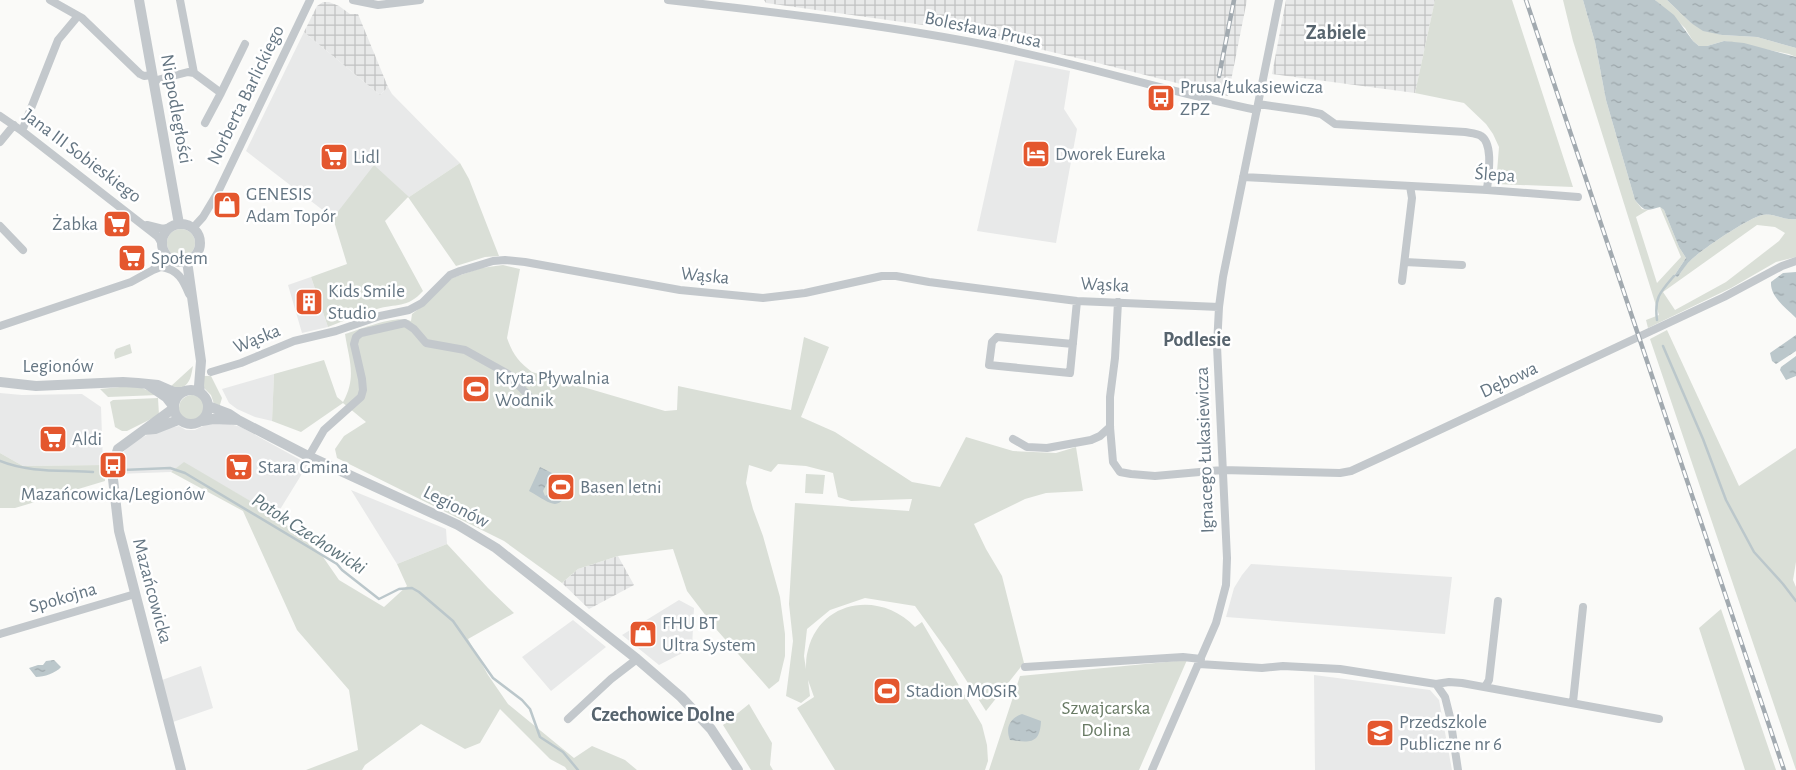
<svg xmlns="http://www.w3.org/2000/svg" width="1796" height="770" viewBox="0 0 1796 770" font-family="'Alegreya Sans',sans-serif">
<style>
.built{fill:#e8e9e9}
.industrial{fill:url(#industrial-grid)}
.green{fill:#dadfd7;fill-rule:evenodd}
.water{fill:url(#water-ripples)}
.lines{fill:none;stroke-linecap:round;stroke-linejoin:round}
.stream{stroke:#bbc7cb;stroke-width:2.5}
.minor{stroke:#c3c8cc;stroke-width:8}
.tertiary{stroke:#c3c8cc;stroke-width:10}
.rail-casing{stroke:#a2aab0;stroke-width:4.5}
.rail{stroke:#fff;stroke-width:2.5;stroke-dasharray:8;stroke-linecap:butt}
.labels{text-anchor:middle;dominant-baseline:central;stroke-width:5;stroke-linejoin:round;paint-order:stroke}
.street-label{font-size:19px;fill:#657683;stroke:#fff}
.poi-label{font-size:19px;fill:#657683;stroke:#fff;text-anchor:start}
.park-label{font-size:19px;fill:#687a64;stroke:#fff}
.neighbourhood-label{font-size:20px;font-weight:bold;fill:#57646e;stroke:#fff}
.water-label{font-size:20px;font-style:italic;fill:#60757c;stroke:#fff}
</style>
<defs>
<pattern id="industrial-grid" width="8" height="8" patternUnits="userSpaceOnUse" patternTransform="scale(1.25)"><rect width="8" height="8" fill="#e8e9e9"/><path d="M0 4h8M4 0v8" fill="none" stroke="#c0c1c2"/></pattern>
<pattern id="water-ripples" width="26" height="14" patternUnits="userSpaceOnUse" patternTransform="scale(1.25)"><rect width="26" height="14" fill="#bbc7cb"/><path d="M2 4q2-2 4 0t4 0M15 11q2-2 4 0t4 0" fill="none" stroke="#9ca6aa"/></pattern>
</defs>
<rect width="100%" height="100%" fill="#fafaf8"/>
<path class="built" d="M304 32 380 95 388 87 392 94 460 163 409 197 338 212 333 218 246 151Z
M1015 60 1070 71 1064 109 1077 129 1056 243 977 231Z
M311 277 328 327 302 333 288 285Z
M274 374 272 421 255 417 237 409 229 403 222 389Z
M0 393 22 395 82 394 101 407 103 465 23 466 0 453Z
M209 423H226L241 427 308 464 276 516 184 463 171 472 116 474 118 459 131 443 155 431 179 426 186 430H195Z
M351 490 446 529 447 544 397 564Z
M1251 564 1452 577 1445 634 1226 617 1234 588 1242 575Z
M679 600 694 608 692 648 659 665 622 635Z
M573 620 606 647 551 691 522 657Z
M201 666 213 708 173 722 162 680Z
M1314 675 1430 690 1439 700 1452 770H1315Z"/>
<path class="industrial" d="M764 0H1247L1228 96 1094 62 959 30 766 3Z
M1286 0H1435L1415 93 1272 74Z
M323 2H329L339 6 350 14H358L388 87 380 95 304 32 317 6Z
M618 556 634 585 589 609 562 583 578 569Z"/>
<path class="green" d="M1435 0H1512L1573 187 1496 184 1499 147 1493 134 1486 124 1464 103 1415 93Z
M1563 0H1583L1595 42 1606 100 1635 200 1642 209 1648 210 1636 217 1657 283 1681 257 1660 207 1664 210 1679 247 1686 258 1674 276 1678 277C1682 271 1686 263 1692 259 1704 248 1747 219 1762 215 1773 212 1784 221 1796 219V257L1776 262 1731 288 1648 328 1646 320 1659 315 1573 41ZM1757 225 1775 227 1785 233 1779 241 1726 282 1675 310 1663 292Z
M1655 0H1667L1691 23 1722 35 1757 37 1796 48V57L1789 54 1724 41 1707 46H1699L1693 41 1685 28Z
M460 163 469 179 499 256 485 257 456 266 408 197 385 221 423 291C407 309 396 303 377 309 360 314 344 321 328 327L311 277 347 264 333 218 374 165 409 197Z
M167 243a14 14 0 1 1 28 0a14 14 0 1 1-28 0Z
M503 265 520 269 507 338C513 355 519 362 532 372L665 411 677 410 678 386 791 410 804 337 829 347 801 417 835 432 912 482 940 487 966 437 1013 451 1056 453 1076 447 1083 491 1046 493 1025 499 974 524 986 549 1002 576 1024 663 986 711 948 652 915 606 865 598 830 610 807 629 804 656 806 669C806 663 806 656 808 650 821 599 881 591 915 627L922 622 982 725 987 745 988 761 985 770H835L797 708 814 697 808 680 810 696 801 703 786 696 793 641 789 604 795 503 909 511 912 499 851 501 838 497 833 473 806 466 778 464 771 472 749 465 746 483 753 509 763 536 780 597 785 634V656L779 681 769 689 716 629 687 591 673 549 618 556 578 569 562 583 504 541 337 458 335 449 344 436 366 422 343 403 301 432 272 421 274 374 324 360 337 397 343 402C357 377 349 360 345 334 361 329 397 314 411 321L412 314 425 304 452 278 481 268Z
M1667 330 1739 486 1796 448V562L1793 580 1796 587V770L1650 339Z
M130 344 132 353 115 359 114 353 116 349Z
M193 366C191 376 191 382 182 388L170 387Z
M202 376H211L222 398 219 408 214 404 211 395 204 388Z
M130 386 142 388 158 395 108 397 100 389Z
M179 408a13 13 0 1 1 26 0a13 13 0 1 1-26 0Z
M158 398 159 415 127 431H122L115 427 110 402 113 400Z
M0 453 23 466 103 465 105 481 15 508H0Z
M184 462 276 516 321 554 339 580 384 607 407 586 397 564 447 544 488 588 514 613 468 639 488 675 508 704 574 758 592 746 625 760 637 770H567L565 767 550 759 500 709 480 743 465 749 421 724 365 765 362 770H306L358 750 349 690 297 630 243 511 171 472Z
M806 474 825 475 823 494 805 493Z
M1721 609 1776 770H1745L1699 628Z
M1187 660 1139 770H989L1020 676Z
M749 704 772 743 770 765 773 770H751L723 725Z"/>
<path class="water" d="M1583 0H1655L1674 15 1693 41 1699 46H1707L1724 41 1744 43 1796 57V219C1784 221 1773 212 1762 215 1747 219 1704 248 1692 259 1686 264 1682 271 1678 277L1674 276 1686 258 1679 247 1664 210 1660 207C1646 211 1645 212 1635 200L1606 100 1595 42Z
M1667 0H1796V48L1757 37 1722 35 1703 31 1691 23Z
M1796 272V318C1786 308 1770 297 1771 282L1783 273Z
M1796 335V351L1776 364 1772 361 1770 353Z
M1796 356V376L1786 380 1780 370 1781 367Z
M540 467 552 473 543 491 545 496 550 493 549 490 556 475 573 483C558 514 554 505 529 491Z
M54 660 61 667C56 673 44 677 36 677L29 668 38 665H43L46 661Z
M1022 714 1041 721C1040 744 1030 743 1010 740 1005 727 1010 718 1022 714Z"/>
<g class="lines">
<path class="stream" d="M1657 320C1654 298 1660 292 1674 276
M1663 346 1703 439 1726 500 1754 552 1783 584 1796 601
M0 461C29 473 62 470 93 472
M123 470 170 468 185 473 337 564 342 570 379 599 399 589 412 588 419 592 453 621 493 678 522 700 530 709 540 737 563 752 578 770"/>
<path class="minor" d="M50 0 82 18 140 74 144 76 152 75
M180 0 194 73
M353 0 378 5 420 0
M668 0C773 12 878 24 982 44 1074 62 1165 91 1257 110
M153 81 188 72 194 73 221 93 205 123
M221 93 245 44
M1258 104 1307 111 1321 114 1335 124 1465 132C1470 133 1477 133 1481 136 1494 144 1488 177 1487 190
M0 116 22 131 157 236C167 248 162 259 153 270
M22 131 58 40 78 16
M0 142 14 125
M1243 177 1487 190 1578 197
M147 225 163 229 171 227
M0 226 23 250
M193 228 203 217 218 192 310 0
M1405 262 1462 265
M162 267C178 270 183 279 189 294
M1402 281 1412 198 1410 186
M1118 302 1115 358 1110 397V427L1113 462 1120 472 1131 474 1155 476 1222 470 1340 473 1351 471 1388 454 1724 297 1782 266 1796 261
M0 326 131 282 153 270 176 261
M1073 344 997 337 992 342 989 365 1070 373 1077 301
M211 372 241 363 294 341 336 331 380 316 409 310 422 303 450 275 460 271 493 261 505 260 525 262 680 290 763 298 805 293 882 276H896L929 282 1077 301 1219 307
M1013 439 1027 447 1047 448 1091 440 1100 436 1110 427
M309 456 324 430 361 397 363 390 362 379 354 344 356 337 361 333 405 323 414 329 426 343 465 350 508 374 529 396
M0 634 135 594
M1199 664 1262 668 1283 666 1340 669 1436 684 1445 697 1450 717 1458 770
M1025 667 1183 657 1201 659
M1436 684 1449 682 1462 683 1659 719
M1485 687 1489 680 1498 601
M1573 702 1583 607
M568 719 611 679 637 659
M1152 770 1216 623 1226 585 1227 558 1217 346 1219 307 1223 277 1279 0"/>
<path class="tertiary" d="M139 0 179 224
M162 243a19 19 0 1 1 38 0a19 19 0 1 1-38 0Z
M187 261 201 361 199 386 200 392
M0 382 36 386 123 382 138 383 158 385 174 392H182
M147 384 166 397 173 406
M174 407a17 17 0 1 1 34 0a17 17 0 1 1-34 0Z
M208 406 229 414 238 420 306 455 458 525 496 548 637 659 681 697 711 729 738 770
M174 408 118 449 113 465V479L119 531 181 770
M202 421 213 419 238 420
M144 430 155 429 178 420"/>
<defs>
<path id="rail" d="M1526 0 1784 770
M1219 76 1234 0"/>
</defs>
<use href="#rail" class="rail-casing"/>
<use href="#rail" class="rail"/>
</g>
<defs>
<symbol id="bus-square" viewBox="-11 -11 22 22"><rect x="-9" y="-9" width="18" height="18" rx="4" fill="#e4572e" stroke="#fff"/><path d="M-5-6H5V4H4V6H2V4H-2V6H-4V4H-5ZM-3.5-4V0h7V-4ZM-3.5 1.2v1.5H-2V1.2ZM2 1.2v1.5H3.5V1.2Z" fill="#fff"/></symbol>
<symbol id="hotel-square" viewBox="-11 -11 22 22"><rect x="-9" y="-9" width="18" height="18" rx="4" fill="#e4572e" stroke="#fff"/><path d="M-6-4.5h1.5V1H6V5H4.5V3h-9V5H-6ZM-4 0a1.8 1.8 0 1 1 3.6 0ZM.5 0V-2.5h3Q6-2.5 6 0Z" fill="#fff"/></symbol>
<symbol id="supermarket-square" viewBox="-11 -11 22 22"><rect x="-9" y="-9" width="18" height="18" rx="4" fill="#e4572e" stroke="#fff"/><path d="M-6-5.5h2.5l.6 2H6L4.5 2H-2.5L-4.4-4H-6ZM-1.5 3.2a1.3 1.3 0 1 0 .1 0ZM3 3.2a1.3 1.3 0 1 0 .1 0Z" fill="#fff"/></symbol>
<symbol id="shop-square" viewBox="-11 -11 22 22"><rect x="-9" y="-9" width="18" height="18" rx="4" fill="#e4572e" stroke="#fff"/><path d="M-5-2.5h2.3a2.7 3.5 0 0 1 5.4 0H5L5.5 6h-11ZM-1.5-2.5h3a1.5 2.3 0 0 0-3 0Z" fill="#fff"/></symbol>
<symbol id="building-square" viewBox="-11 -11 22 22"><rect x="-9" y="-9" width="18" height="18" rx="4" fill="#e4572e" stroke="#fff"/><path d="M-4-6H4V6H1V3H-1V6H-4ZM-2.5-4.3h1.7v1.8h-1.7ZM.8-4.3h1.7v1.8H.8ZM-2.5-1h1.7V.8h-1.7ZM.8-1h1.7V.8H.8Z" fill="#fff"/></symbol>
<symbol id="stadium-square" viewBox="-11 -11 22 22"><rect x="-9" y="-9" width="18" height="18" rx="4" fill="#e4572e" stroke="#fff"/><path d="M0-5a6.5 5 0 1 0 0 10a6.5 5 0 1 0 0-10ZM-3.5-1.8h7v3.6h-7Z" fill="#fff"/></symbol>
<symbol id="school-square" viewBox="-11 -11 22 22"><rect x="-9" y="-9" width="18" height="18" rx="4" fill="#e4572e" stroke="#fff"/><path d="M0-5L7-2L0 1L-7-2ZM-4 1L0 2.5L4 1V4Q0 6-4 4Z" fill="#fff"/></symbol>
</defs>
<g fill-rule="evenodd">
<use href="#bus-square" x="1145" y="82" width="32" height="32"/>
<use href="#hotel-square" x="1020" y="138" width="32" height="32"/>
<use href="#supermarket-square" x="318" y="141" width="32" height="32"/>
<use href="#shop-square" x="211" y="189" width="32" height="32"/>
<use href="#supermarket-square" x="101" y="208" width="32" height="32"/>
<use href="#supermarket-square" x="116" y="242" width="32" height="32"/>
<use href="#building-square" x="293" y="286" width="32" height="32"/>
<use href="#stadium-square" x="460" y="373" width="32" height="32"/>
<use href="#supermarket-square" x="37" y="423" width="32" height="32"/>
<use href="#bus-square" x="97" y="449" width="32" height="32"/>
<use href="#supermarket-square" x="223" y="451" width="32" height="32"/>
<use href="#stadium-square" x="545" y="471" width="32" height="32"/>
<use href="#shop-square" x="627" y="618" width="32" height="32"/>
<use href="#stadium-square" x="871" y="675" width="32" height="32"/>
<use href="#school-square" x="1364" y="717" width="32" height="32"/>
</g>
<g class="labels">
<g class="street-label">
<text transform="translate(983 30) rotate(12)">Bolesława Prusa</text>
<text transform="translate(246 95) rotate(-64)">Norberta Barlickiego</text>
<text transform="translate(176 109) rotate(80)">Niepodległości</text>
<text transform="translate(82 156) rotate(37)">Jana III Sobieskiego</text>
<text transform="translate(1495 175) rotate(4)">Ślepa</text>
<text transform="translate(705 276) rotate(6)">Wąska</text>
<text transform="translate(1105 285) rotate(3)">Wąska</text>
<text transform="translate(257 339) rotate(-22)">Wąska</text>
<text x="58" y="366">Legionów</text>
<text transform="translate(1509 380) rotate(-25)">Dębowa</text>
<text transform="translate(1205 450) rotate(-92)">Ignacego Łukasiewicza</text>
<text transform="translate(456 507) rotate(27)">Legionów</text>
<text transform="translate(152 591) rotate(75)">Mazańcowicka</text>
<text transform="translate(63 598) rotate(-16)">Spokojna</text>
</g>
<g class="poi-label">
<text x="1180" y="87">Prusa/Łukasiewicza<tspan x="1180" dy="22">ZPZ</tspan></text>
<text x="1055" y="154">Dworek Eureka</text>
<text x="353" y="157">Lidl</text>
<text x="246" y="194">GENESIS<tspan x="246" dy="22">Adam Topór</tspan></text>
<text x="98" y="224" text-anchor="end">Żabka</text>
<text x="151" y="258">Społem</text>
<text x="328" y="291">Kids Smile<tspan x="328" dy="22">Studio</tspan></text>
<text x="495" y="378">Kryta Pływalnia<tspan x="495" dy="22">Wodnik</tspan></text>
<text x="72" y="439">Aldi</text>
<text x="258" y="467">Stara Gmina</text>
<text x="580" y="487">Basen letni</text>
<text x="113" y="494" text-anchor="middle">Mazańcowicka/Legionów</text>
<text x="662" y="623">FHU BT<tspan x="662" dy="22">Ultra System</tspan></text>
<text x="906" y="691">Stadion MOSiR</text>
<text x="1399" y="722">Przedszkole<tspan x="1399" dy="22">Publiczne nr 6</tspan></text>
</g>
<g class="park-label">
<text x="1106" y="708">Szwajcarska<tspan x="1106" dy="22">Dolina</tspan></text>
</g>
<g class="neighbourhood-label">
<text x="1336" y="33">Zabiele</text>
<text x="1197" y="340">Podlesie</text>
<text x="663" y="715">Czechowice Dolne</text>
</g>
<g class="water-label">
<text transform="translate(309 534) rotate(33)">Potok Czechowicki</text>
</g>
</g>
</svg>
